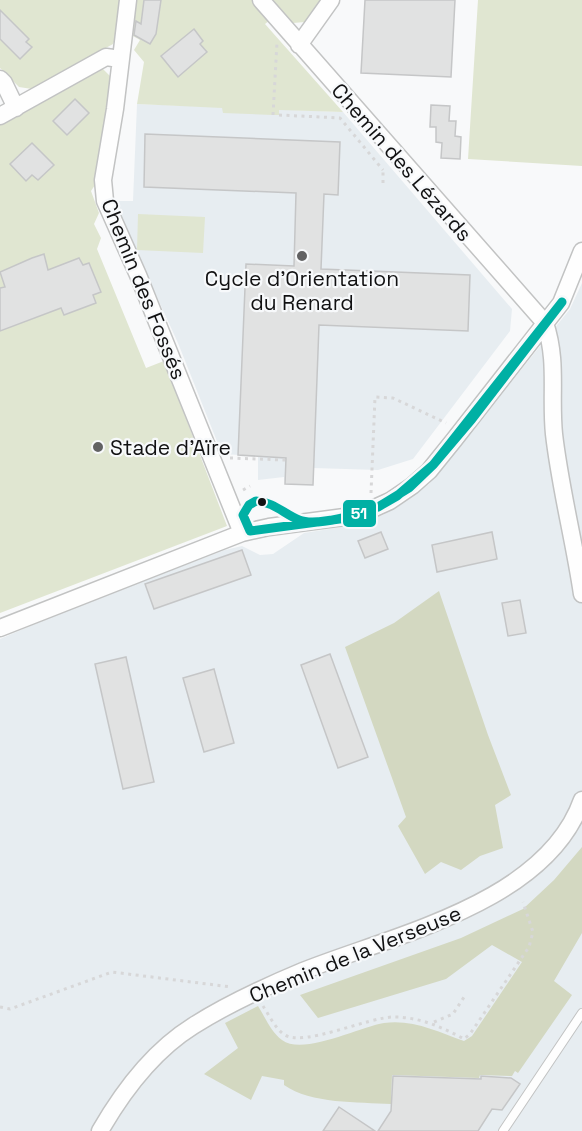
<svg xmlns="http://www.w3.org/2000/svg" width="582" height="1131" viewBox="0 0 582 1131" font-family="'Space Grotesk',sans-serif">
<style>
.built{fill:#e7edf1}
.green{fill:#e0e6d1}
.forest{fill:#d3d8c1}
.building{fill:#e1e2e2;stroke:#c5c6c7;stroke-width:1.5}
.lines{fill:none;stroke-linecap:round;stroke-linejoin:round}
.lane-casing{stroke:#c2c3c3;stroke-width:10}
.street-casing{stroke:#c2c3c3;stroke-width:19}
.path{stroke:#d7d7d8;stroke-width:3;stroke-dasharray:3 4.5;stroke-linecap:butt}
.lane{stroke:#fefefe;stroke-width:8}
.street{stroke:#fefefe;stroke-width:16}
.bus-1-casing{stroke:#f7f9fb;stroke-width:14}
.bus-1{stroke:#00b0a4;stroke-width:9}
.poi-dot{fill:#626263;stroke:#f7f9fb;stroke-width:2}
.bus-dot{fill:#111112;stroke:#f7f9fb;stroke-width:2}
.labels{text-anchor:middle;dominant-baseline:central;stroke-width:4.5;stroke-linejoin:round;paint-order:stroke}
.street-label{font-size:21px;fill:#111112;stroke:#f7f9fb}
.poi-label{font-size:21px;fill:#111112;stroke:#f7f9fb}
.line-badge{stroke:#f7f9fb;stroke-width:2}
.badge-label{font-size:16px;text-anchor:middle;font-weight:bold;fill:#fff}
</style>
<rect width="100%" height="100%" fill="#f8f9fa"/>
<path class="built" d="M137 104 343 112 512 309 510 331 413 459 378 470 313 468V485L285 484 284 477 258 480V456L222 454 178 343 114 203 119 201H133Z
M582 283V1131H0V639L75 607 225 550 242 546 260 555 273 554 304 533 348 526 383 515 429 484 570 309Z"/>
<path class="green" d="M0 0H120L115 40 113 44 32 89 19 87 0 68Z
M136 0H252L270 20 265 24 343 112 279 110V115H273L223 113 222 108 137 104 144 62 134 50 140 40 131 35Z
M273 0H321L305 22 293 23Z
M478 0H582V166L468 159Z
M102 68 112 78 95 185 91 191 99 213 94 224 101 238 97 249 146 368 164 361 227 526 0 613V125Z
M138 214 205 217 203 253 137 250Z"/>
<path class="forest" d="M439 591 488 735 511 795 495 805 503 848 480 856 461 870 441 862 425 874 398 826 406 817 345 647 394 623Z
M582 847V933L554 981 572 995 518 1073 515 1071 512 1076 480 1075 479 1078 392 1075 391 1104C358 1102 311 1104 284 1085V1080L262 1076 251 1100 204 1074 238 1048 225 1023 258 1006C265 1017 271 1032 282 1040 303 1056 359 1027 384 1023 413 1019 438 1032 464 1041L472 1036 522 962 492 945 446 979 318 1018 300 995 461 938 523 909 554 880Z"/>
<path class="building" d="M144 0H161L156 34 150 44 134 35 136 21 141 24Z
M365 0H455L451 77 361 73Z
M0 10 29 39 26 42 32 47 20 59 0 39Z
M194 29 203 41 200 44 207 52 178 77 161 56Z
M75 99 89 113 67 135 53 121Z
M431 105 450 106 449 121H456L455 136 461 137 460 159 441 158 442 143 436 142V127H430Z
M145 134 340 142 338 195 324 194 321 269 470 275 468 331 319 325 313 485 285 484 286 458 238 455 246 264 294 266 296 193 144 187Z
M32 143 54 165 38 180 32 175 26 181 10 164Z
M44 254 48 270 79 258 83 265 89 263 101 292 93 295 96 303 64 315 61 308 0 331V288L5 287 0 272 32 258Z
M381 532 388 549 365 558 358 541Z
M492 532 497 559 437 572 432 545Z
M242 550 251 575 154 609 145 584Z
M520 600 526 633 508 636 502 603Z
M330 654 368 757 338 768 301 665Z
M126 657 154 782 123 789 95 664Z
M214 669 234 743 204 752 183 678Z
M393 1076 481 1079V1076L511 1078 520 1084 502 1110 492 1109 478 1131H378L391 1111Z
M339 1107 375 1131H323Z"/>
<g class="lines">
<defs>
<path id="lane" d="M247 526 243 515C256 484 283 513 301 520
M503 1131 582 1013"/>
<path id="street" d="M128 0 115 109 103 180 105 201 138 275 242 533
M261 0 545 323C558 362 550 394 554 434 560 487 574 540 582 594
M299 45 331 0
M0 79 4 83 16 108
M0 116 106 57 120 59
M0 628 242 533 269 527 359 515 390 501 412 486 429 471 454 440 561 303 582 251
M100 1131C123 1091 153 1051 193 1026 226 1005 267 986 303 971 393 935 546 903 582 800"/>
</defs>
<use href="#lane" class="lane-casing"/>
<use href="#street" class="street-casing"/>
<path class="path" d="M273 115 277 42
M279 115 340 118 383 170
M383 183V170
M230 458 285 460
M243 490 250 486
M371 493 375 397 393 398 446 423
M263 1006C269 1015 276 1030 285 1035 304 1047 368 1017 394 1017 419 1017 442 1027 464 1039L470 1034 529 947 533 932 523 902
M0 1007 10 1009 112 972 231 987
M434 1022 453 1014 466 994"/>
<use href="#lane" class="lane"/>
<use href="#street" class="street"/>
<defs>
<path id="bus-1" d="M433 465 562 302
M433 465 472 419 562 302
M256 501C274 502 284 514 299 520 316 527 362 514 378 507L347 518 250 531 243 515 249 505Z
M378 507 397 496 433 465
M378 507 409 488 433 465"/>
</defs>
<use href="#bus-1" class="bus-1-casing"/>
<use href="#bus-1" class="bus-1"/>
</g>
<g class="poi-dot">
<circle cx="302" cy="256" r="6"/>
<circle cx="98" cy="447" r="6"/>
</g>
<circle class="bus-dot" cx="262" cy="502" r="5"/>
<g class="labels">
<g class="street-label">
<text transform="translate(402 162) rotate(49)">Chemin des Lézards</text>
<text transform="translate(144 289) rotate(68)">Chemin des Fossés</text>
<text transform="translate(355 954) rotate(-22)">Chemin de la Verseuse</text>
</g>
<g class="poi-label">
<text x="302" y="278">Cycle d'Orientation<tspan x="302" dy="24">du Renard</tspan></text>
<text x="110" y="447" text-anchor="start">Stade d'Aïre</text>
</g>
</g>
<rect class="line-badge" x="342" y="499" width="35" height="29" rx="6" fill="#00b0a4"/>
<g class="badge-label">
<text x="359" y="519">51</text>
</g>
</svg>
